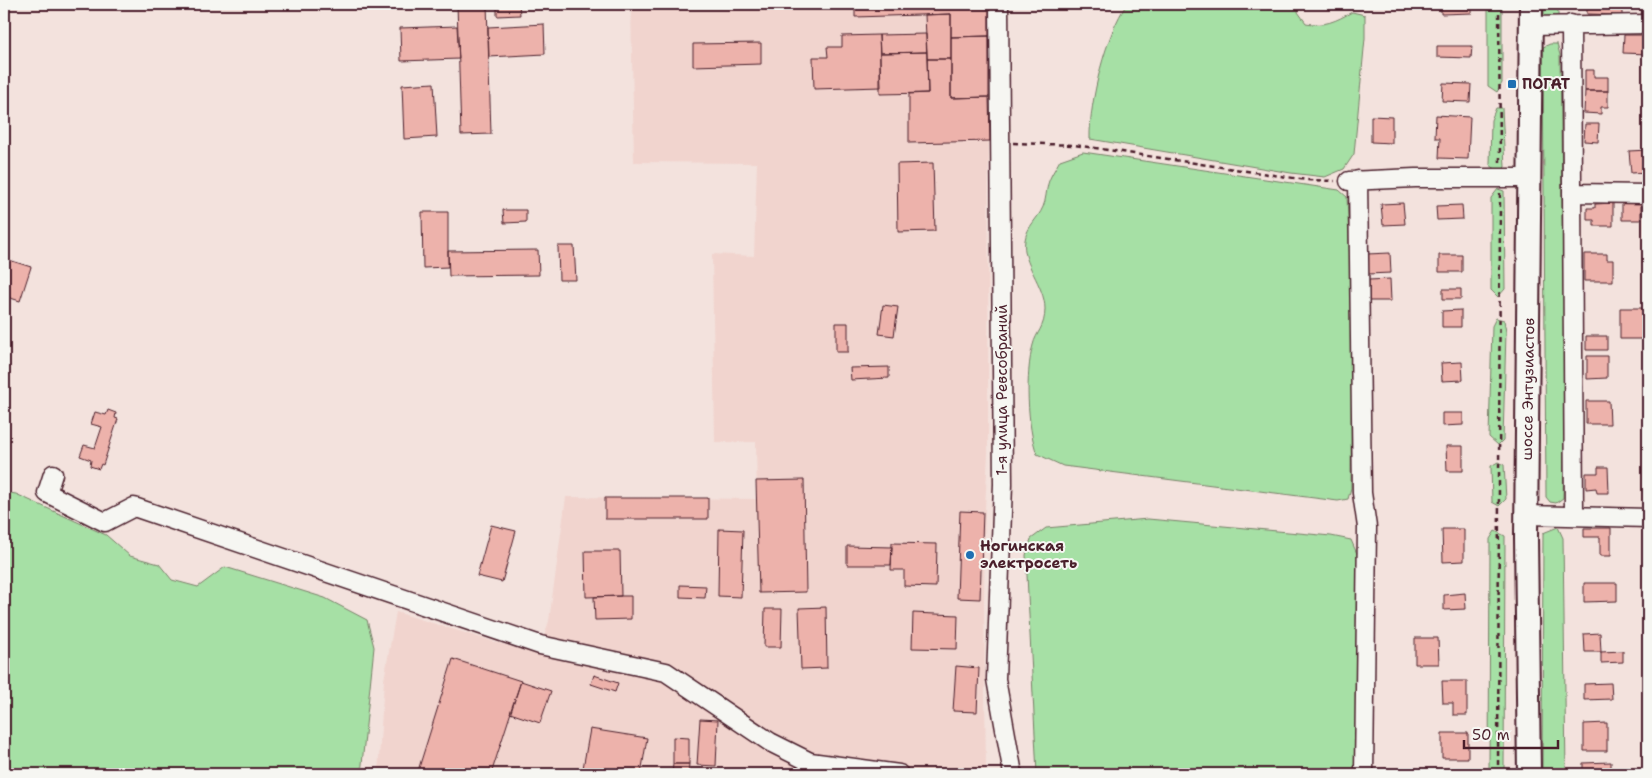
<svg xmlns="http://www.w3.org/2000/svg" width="1652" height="778" viewBox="0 0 1652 778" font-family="'Shantell Sans',sans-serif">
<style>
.built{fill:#f1d4ce}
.green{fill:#a6e0a5;stroke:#788068}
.building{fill:#edb2ab;stroke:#4a1f2b}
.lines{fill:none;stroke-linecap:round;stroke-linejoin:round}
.minor-casing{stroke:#4a1f2b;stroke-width:21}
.major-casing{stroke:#4a1f2b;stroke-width:26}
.path{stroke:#4a1f2b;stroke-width:2.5;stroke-dasharray:5 4;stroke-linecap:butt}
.minor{stroke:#f6f6f2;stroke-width:18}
.major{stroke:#f6f6f2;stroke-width:22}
.poi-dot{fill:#1f6fb2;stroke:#f6f6f2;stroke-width:2}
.labels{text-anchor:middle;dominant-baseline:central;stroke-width:4;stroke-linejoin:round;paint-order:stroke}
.poi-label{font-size:15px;font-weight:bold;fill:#4a1f2b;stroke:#f6f6f2;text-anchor:start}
.street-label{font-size:15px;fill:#4a1f2b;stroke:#f6f6f2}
</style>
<rect width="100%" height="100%" fill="#f3e2dd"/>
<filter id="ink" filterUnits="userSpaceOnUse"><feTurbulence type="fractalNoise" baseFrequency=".02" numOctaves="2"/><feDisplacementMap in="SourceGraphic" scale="10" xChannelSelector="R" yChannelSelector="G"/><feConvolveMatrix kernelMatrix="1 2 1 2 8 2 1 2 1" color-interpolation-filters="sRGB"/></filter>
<g filter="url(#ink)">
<path class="built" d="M631 4H989L988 454 985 508 984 601 986 774H378L384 680 396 612 538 655 549 621 566 497 757 499 756 442H715L712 254 754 256 757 163 634 162Z"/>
<path class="green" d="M1127 4H1300L1298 12 1306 23C1324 27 1336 21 1352 12L1365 15V38L1354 154 1344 169 1325 177 1291 173 1090 139C1089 103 1106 33 1127 4Z
M1488 4H1502V83L1497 92 1488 86Z
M1544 4H1558V17L1549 20 1544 16Z
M1550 44H1557L1560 55 1565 408 1563 498 1556 503 1550 502 1546 497 1543 47Z
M1496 108H1502L1505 167 1500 172 1490 165 1491 120Z
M1083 152 1339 190 1347 197 1352 308 1351 488 1348 499 1338 501 1063 466 1037 454C1027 427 1025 373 1033 345 1036 332 1045 328 1045 309 1045 285 1021 263 1025 240 1027 226 1038 219 1043 207 1046 200 1046 192 1048 184 1050 176 1056 168 1060 160Z
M1498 189 1504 191 1505 289 1498 297 1491 290V198Z
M1496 318 1504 320 1506 332 1503 440 1498 445 1489 437 1492 326Z
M1498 462 1504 465 1506 499 1499 506 1492 502 1491 466Z
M4 492 16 494 106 535 130 556 159 564 172 580 198 587 225 567 325 598 367 620 374 647 361 774H4Z
M1148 519 1331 536 1351 540 1361 563 1355 774H1037L1026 555 1031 539 1046 528Z
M1558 527 1563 538 1566 774H1542L1543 533Z
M1495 531 1505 536 1504 774H1489L1490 539Z"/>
<path class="building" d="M457 4H487L491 134 461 135Z
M497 4H519L520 15 497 16Z
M855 4H989V36L951 37V14L855 17Z
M1441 4H1472V13L1441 14Z
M1587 4H1622V15L1587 14Z
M1642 5H1648V17H1642Z
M951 14V59H927L925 15Z
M544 24 545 54 489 57 488 27Z
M457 26 459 59 401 61 400 28Z
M926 34 927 52 880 53 879 35Z
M879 35 881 87 814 89 813 57H828L827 47H842V36Z
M1624 35H1648V54L1623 53Z
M989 36V97L951 98V37Z
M761 43V64L693 66V44Z
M1437 46H1472L1471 58 1437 57Z
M927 52 928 93 880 94V53Z
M927 59H951V98L989 97 990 141 909 143V94L928 93Z
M1585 70H1594V77H1608V91H1585Z
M434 83 437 137 404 139 402 85Z
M1443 83 1471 84 1470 102 1442 101Z
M1585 91H1608V107H1601V114L1584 113Z
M1436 115 1470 117 1468 159 1439 158 1440 138H1435Z
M1371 116 1392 117V143L1371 142Z
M1585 124H1599L1598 142 1584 141Z
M1648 150V172L1631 173 1629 151Z
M933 163 935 231 898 232 897 164Z
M1403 203 1405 224 1383 225 1381 204Z
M1613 203V226H1594V220H1587V208H1595V204Z
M1622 203H1641V220H1622Z
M1462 205 1463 219 1437 220 1436 206Z
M503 210H526V222L504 223Z
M422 212H448V267L423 268Z
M558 246H574L576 280H559Z
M538 250 539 275 449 276 448 251Z
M1390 253 1391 273 1368 274 1367 254Z
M1584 254H1607V260H1613V281H1584Z
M1439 255H1462V272H1439Z
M9 260 31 267 20 301 4 296V275Z
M1390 279 1391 301H1369V280Z
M1443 289H1461V299H1443Z
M883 305 898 307 894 336 879 334Z
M1620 308H1648V339H1620Z
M1461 310V327H1442V311Z
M836 323H848V352H836Z
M1586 336H1607V350H1586Z
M1587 356H1607V378L1587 379Z
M1462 362 1463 380 1442 381 1441 363Z
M889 367V378L851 380 850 368Z
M1586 401H1609L1610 424H1586Z
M108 410 116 413 115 418 118 419 103 465 101 464 99 469 90 466 91 460 80 456 84 445 95 448 102 427 91 424 95 412 106 415Z
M1442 413H1463V425L1442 426Z
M1446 446H1463V471H1447Z
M1598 467H1608L1609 493H1597L1596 488 1586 489V473H1598Z
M804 480 806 592 759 593 756 481Z
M605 498H708V519H605Z
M960 511 983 512 980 599 957 598Z
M491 525 516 531 502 582 477 576Z
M1584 528H1611V556H1600V537H1584Z
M719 529 743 530 741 597 718 596Z
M1442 529H1464V561L1443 562Z
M892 543 937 544 936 587 904 586V570H891Z
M847 546 892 547 891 565H847Z
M585 551H620L621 596 586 597Z
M1584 583H1617V601L1584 602Z
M680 585 706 586 705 598 680 597Z
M1465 593 1466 609 1444 610V595Z
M621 596H631V619L595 620 594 597Z
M826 607 827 668 801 669 799 608Z
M765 609H782L781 647H764Z
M913 613 958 615 957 649 912 648Z
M1600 633 1601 652H1585L1584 634Z
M1415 638H1438L1439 664H1415Z
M1623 651V662L1601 663V652Z
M453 659 521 681 491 774H417Z
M956 666 979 668 977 712 953 711Z
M594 675 618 683 615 692 591 684Z
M521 681 551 691 540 723 510 713Z
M1442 681H1467V715H1453V703H1443Z
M1611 683 1612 699 1584 700V684Z
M700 719 718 720 716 766 697 765Z
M1607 723V751H1584V724Z
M590 729 647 738 641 774H582Z
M1442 733H1468V758H1442Z
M673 737 689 738V764H673Z
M1611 762V774H1583V763Z
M673 764H689L688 774H672Z"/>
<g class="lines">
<defs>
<path id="minor" d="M999 4 1003 484 996 679 1013 774
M1571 24 1574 515
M1531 26 1648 24
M1358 180 1362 493 1367 527 1364 774
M1349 181 1415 178H1531
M1572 193 1648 194
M53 474 47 493 105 522 134 507 540 645 666 672 770 742 810 762 899 774
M1527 515 1648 518"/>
<path id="major" d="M1529 774 1526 538 1531 4"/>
</defs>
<use href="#minor" class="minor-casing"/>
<use href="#major" class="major-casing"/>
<path class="path" d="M1499 4 1500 165
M1013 143 1075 145 1307 180 1335 181
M1498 774 1500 193"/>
<use href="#minor" class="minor"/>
<use href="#major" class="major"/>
</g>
</g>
<g class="poi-dot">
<rect x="1507" y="79" width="10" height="10" rx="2.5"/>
<circle cx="970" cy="555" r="5"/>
</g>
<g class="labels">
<g class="poi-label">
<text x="1522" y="84">ПОГАТ</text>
<text x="980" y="546">Ногинская<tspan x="980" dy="17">электросеть</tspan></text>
</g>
<g class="street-label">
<text transform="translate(1528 389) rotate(-89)">шоссе Энтузиастов</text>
<text transform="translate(1002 390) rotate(-90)">1-я улица Ревсобраний</text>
</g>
</g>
<rect width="1652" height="778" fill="none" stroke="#f6f6f2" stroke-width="20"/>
<rect x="10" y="10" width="1632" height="758" fill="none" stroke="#4a1f2b" stroke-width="2" filter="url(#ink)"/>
<path d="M1464 740v8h94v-8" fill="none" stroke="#4a1f2b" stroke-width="2.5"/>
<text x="1472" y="740" font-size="15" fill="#4a1f2b" stroke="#f6f6f2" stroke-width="4" paint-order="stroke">50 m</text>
</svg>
